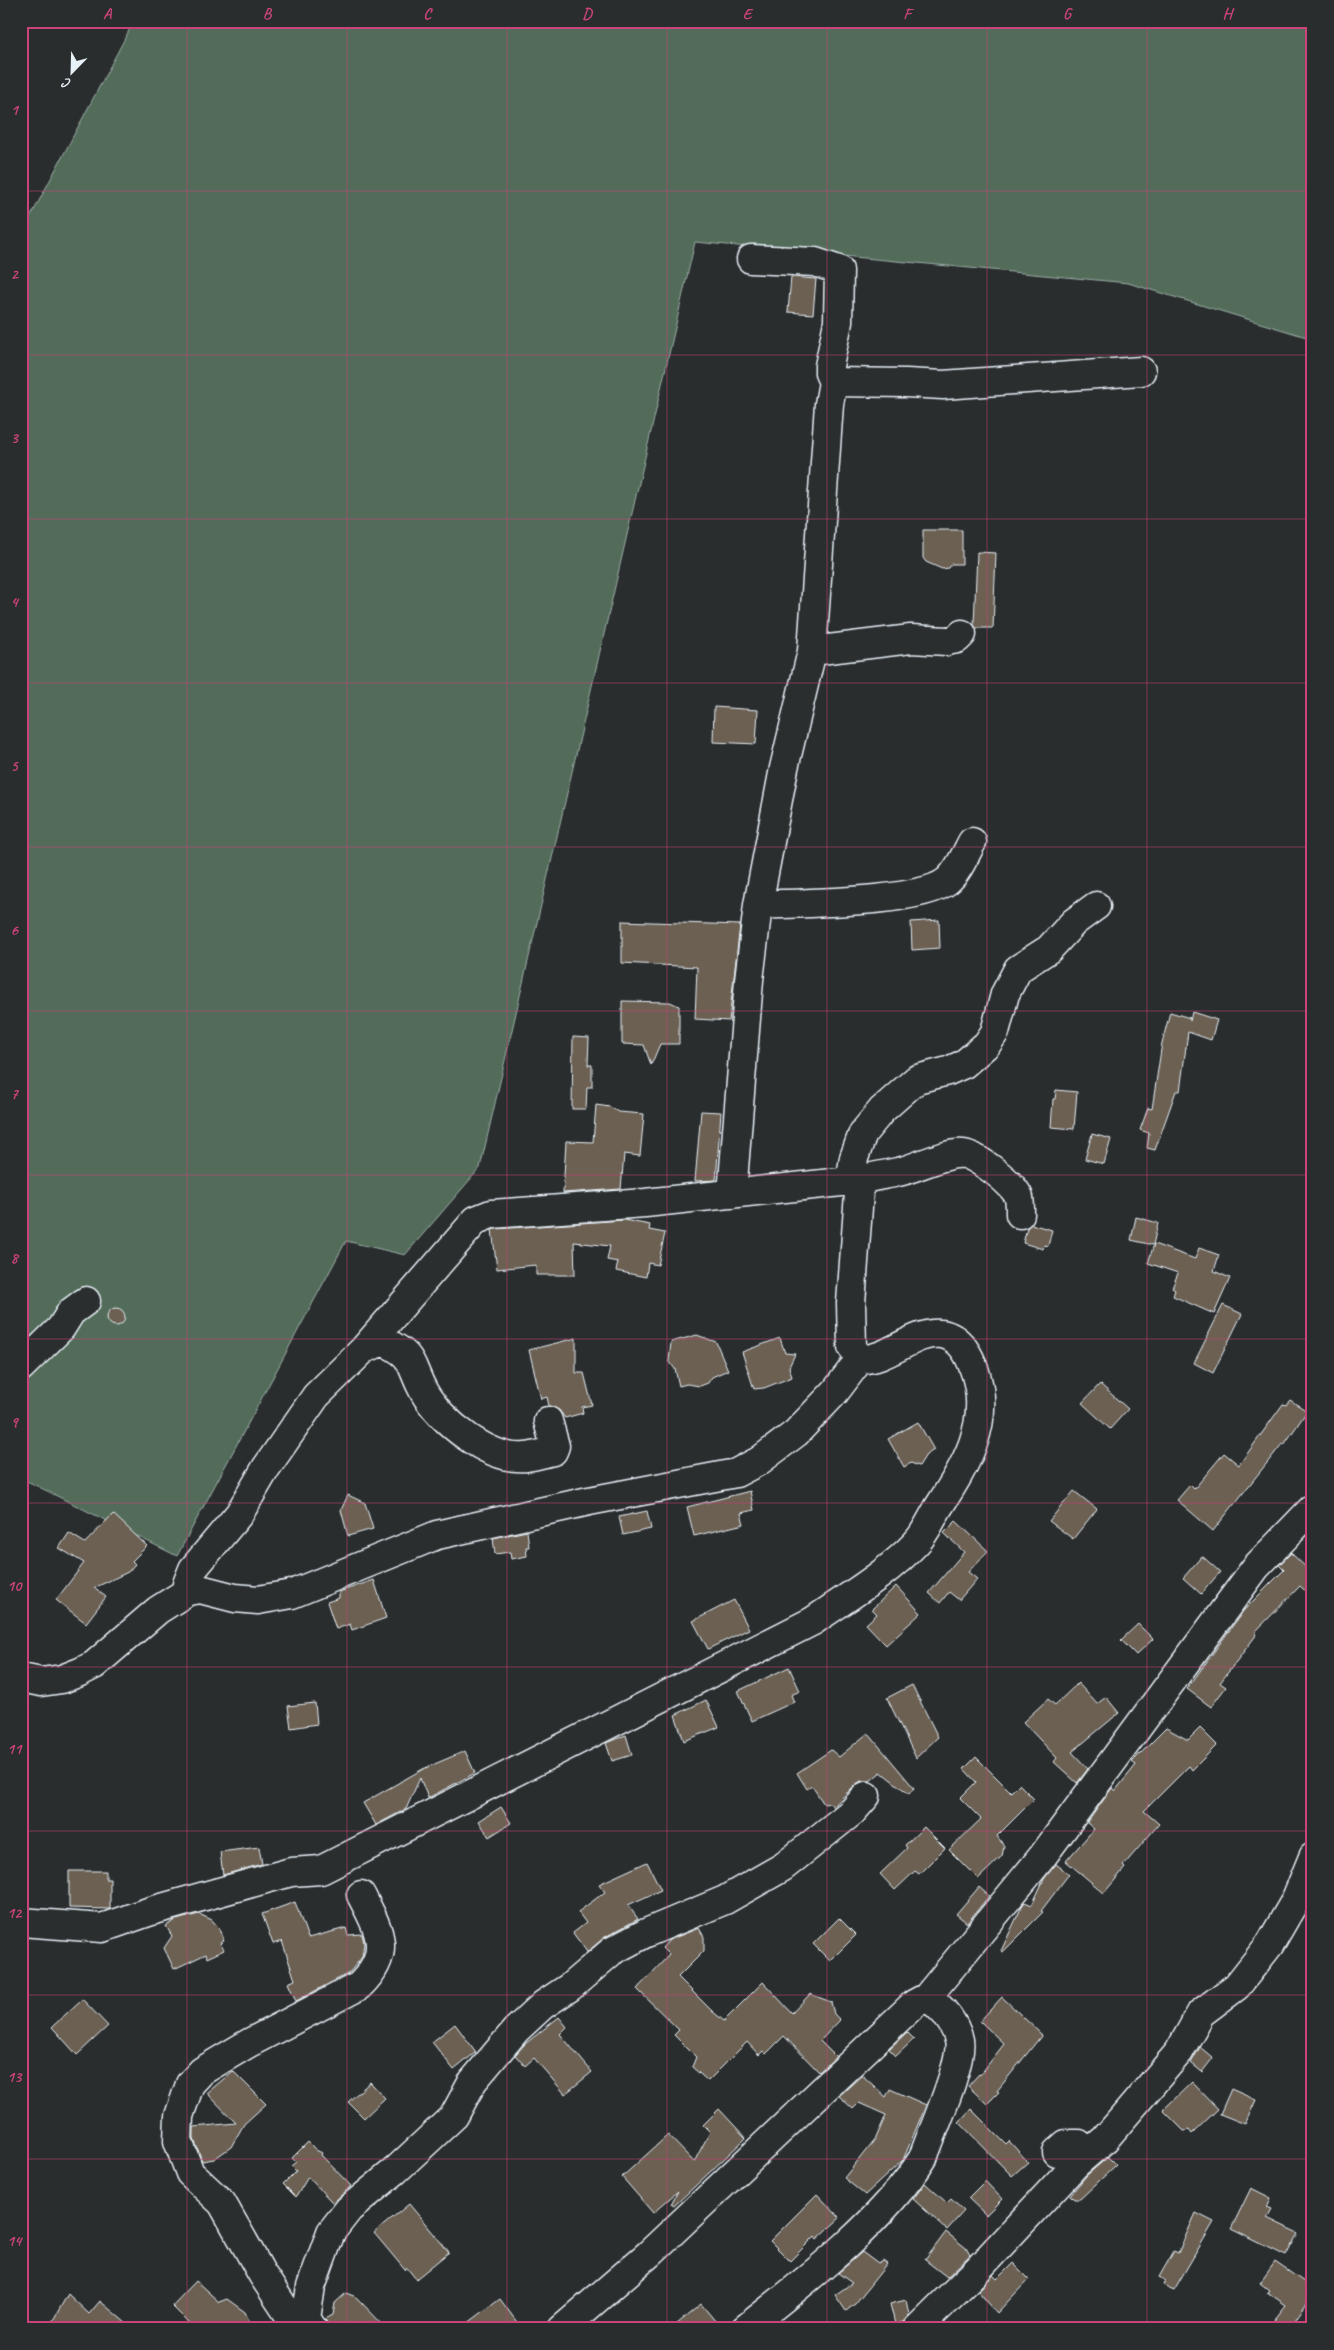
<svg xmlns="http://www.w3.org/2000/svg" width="1334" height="2350" viewBox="0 0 1334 2350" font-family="Caveat,sans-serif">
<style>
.green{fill:#526c5a;stroke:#9daea9}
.building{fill:#6c6153;stroke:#e8f1f8}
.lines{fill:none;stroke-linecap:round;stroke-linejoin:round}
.minor-casing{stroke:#e8f1f8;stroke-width:31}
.minor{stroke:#2a2d2e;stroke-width:28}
.grid{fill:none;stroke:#ca437a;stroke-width:1;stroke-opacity:0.55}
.neatline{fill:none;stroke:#ca437a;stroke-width:2}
.grid-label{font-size:16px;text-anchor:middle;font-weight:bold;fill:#ca437a}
</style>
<rect width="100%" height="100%" fill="#2a2d2e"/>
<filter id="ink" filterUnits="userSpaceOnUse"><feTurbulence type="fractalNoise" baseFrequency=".02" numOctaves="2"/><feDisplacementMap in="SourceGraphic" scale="10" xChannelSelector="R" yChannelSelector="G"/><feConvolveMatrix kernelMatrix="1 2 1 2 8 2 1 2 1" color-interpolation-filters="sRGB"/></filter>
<g filter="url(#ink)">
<path class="green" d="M134 21H1313V339L1128 283 695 242 480 1168 405 1255 346 1241 177 1556 21 1478V235Z"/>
<path class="building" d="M791 277 816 279 813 314 788 312Z
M923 530H962V564H951L948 568 942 569 926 562 923 558Z
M977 552 996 553 993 628H976L974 625Z
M714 707 758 710 756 744 713 742Z
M939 920 940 948 912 950 911 922Z
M622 921 740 925 729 1021 695 1019 697 967 622 963Z
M622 1001 670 1002 679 1006V1044H660L651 1065 644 1045 622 1044Z
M1170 1012 1190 1018V1021L1192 1012 1217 1020 1211 1040 1188 1032 1180 1091H1176L1155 1150 1147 1148 1149 1133 1140 1130 1148 1108 1152 1109 1162 1043Z
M573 1037 589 1038 588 1065H592V1087H587L586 1109H572Z
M1056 1090 1077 1092 1074 1129 1051 1127 1053 1099H1055Z
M596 1105 610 1107 618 1112 644 1114 640 1156 624 1154 621 1189 563 1193 566 1141 593 1142Z
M701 1111 721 1112 716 1180 695 1181Z
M1092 1134 1111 1139 1104 1164 1085 1159Z
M1136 1217 1158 1223 1153 1245 1131 1240Z
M624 1220 650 1225 649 1230 665 1233 658 1265 648 1263 646 1277 616 1271 618 1262 607 1260 610 1246 574 1242 575 1275H536V1265L497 1269 492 1230 495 1229Z
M1031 1224 1052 1230 1048 1246 1044 1245 1043 1249 1023 1243 1027 1228Z
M1154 1244 1195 1259 1199 1248 1219 1255 1214 1271 1230 1278 1214 1314 1173 1296 1175 1290 1172 1288 1178 1273 1148 1263Z
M1223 1305 1242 1314 1213 1373 1194 1363Z
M107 1317a9 9 0 1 1 18 0a9 9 0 1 1-18 0Z
M697 1335 716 1342 728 1370 712 1377 708 1383 700 1386 687 1384 679 1386 675 1369 669 1361 671 1342Z
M576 1338V1373H584L592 1405 582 1407 583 1413 565 1418 559 1410 549 1406 547 1397 541 1399 529 1350Z
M780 1338 785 1353 795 1354 789 1367 792 1377 764 1388 754 1389 742 1352Z
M1100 1384 1128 1409 1110 1429 1082 1403Z
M1290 1400 1307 1411 1284 1445 1282 1444 1213 1531 1177 1500 1190 1485 1194 1489 1224 1453 1239 1465 1283 1404 1286 1405Z
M918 1422 934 1450 926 1455 919 1466 911 1463 904 1467 888 1439Z
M750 1491 754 1510 741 1513 744 1524 694 1536 687 1507Z
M1074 1491 1097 1509 1073 1539 1049 1521Z
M348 1495 365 1503 373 1529 348 1536 341 1510Z
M647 1511 651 1529 623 1535 619 1517Z
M113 1514 147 1546 132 1561 135 1564 128 1572 94 1588 106 1597 86 1623 56 1600 84 1563 59 1548 69 1533 85 1543Z
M956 1521 988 1551 968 1572 977 1579 959 1600 949 1592 940 1603 929 1593 964 1552 944 1533Z
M527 1531 529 1547H526L527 1556 511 1559 510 1552 495 1554 493 1538Z
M1291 1553 1313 1574V1598L1300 1586 1255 1632 1257 1634 1220 1683 1226 1687 1211 1707 1187 1689 1244 1610 1284 1570 1279 1565Z
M1202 1556 1220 1572 1201 1594 1183 1578Z
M374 1580 386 1618 352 1630 350 1624 336 1629 327 1602 339 1598V1592Z
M896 1586 921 1613 886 1645 866 1624 877 1614 872 1609Z
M734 1600 749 1629 708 1649 693 1621Z
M1138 1624 1153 1639 1136 1655 1121 1640Z
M789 1667 800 1691 791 1695 794 1702 752 1721 738 1691Z
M1078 1683 1097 1704 1106 1697 1119 1713 1072 1752 1088 1769 1077 1783 1054 1762 1057 1758 1023 1722 1048 1699 1055 1705Z
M912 1685 938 1737 916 1758 887 1698Z
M706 1700 719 1727 684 1741 675 1715Z
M315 1703 317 1724 291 1728 288 1706Z
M1166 1728 1188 1740 1200 1728 1217 1745 1192 1770 1189 1766 1144 1811 1159 1824 1123 1866 1125 1868 1104 1893 1066 1861 1094 1829 1087 1823 1112 1788 1115 1791 1136 1765 1132 1762Z
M868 1733 914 1788 909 1794 881 1772 870 1781H861L855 1785 833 1807 830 1803 824 1804 812 1786 807 1789 797 1773 831 1750 839 1757Z
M626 1735 632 1755 612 1761 606 1743Z
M465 1751 475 1773 428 1798 420 1778 406 1809 376 1825 363 1803 423 1769Z
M976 1757 1011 1792 1019 1784 1034 1799 997 1836 1004 1846 1002 1856 978 1879 949 1850 981 1819 960 1798 976 1782 964 1769Z
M501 1807 511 1823 489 1837 479 1821Z
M924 1827 945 1848 919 1874 915 1871 895 1890 880 1874 907 1848 905 1845Z
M259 1847 262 1864 223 1875 220 1852Z
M647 1862 661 1890 628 1905 638 1919 605 1937 587 1952 573 1933 586 1923 578 1912 605 1892 599 1884Z
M1056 1864 1069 1874 1041 1911 1043 1912 1003 1952 1001 1951 1022 1906 1025 1902 1032 1905 1044 1879Z
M69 1871H106V1879H110V1909L69 1908Z
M979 1887 989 1896 967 1923 956 1914Z
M295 1902 308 1938 346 1928 348 1935 362 1934 364 1943 362 1957 349 1973 296 2001 288 1983 295 1980 282 1941 273 1944 262 1914Z
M199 1914 212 1920 218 1927 224 1941 220 1943 224 1950 207 1958 206 1954 174 1969 164 1948 172 1936 166 1926 176 1920Z
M839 1918 856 1935 830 1961 813 1944Z
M699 1928 704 1937V1951L678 1977 712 2011 724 2021 763 1982 792 2013 810 1994 831 2002 834 2014 840 2020 820 2041 836 2057 819 2072 784 2036 766 2054 763 2051 759 2055 747 2042 708 2081 692 2067 696 2057 674 2035 679 2030 637 1989 669 1955 662 1948 669 1940Z
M1002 1997 1042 2035 997 2091 999 2092 987 2104 968 2086 979 2074 980 2075 1004 2044 980 2021Z
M82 1999 108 2026 77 2055 52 2027Z
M559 2017 567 2027 560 2034 592 2072 565 2094 534 2058 525 2066 515 2055 525 2044Z
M455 2024 476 2052 454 2070 432 2042Z
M907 2032 914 2039 896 2056 889 2049Z
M1200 2047 1213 2058 1202 2072 1191 2063Z
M233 2071 266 2104 244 2124 231 2147 214 2159 202 2161 194 2139V2127L236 2123 207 2093Z
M862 2075 886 2097 890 2089 926 2105 903 2160 865 2195 844 2178 876 2138 886 2115 859 2103 853 2109 839 2096Z
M370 2082 385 2098 364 2118 348 2102Z
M1192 2082 1218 2109 1192 2134 1189 2130 1184 2131 1163 2110Z
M1231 2089 1256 2100 1245 2124 1220 2114Z
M719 2109 746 2138 674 2206 671 2204 678 2191 653 2213 622 2177 668 2135 694 2162 710 2132 703 2125Z
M971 2109 1006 2144 1009 2141 1028 2162 1012 2176 959 2122Z
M308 2142 316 2150 322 2153 321 2155 351 2186 333 2203 308 2177 296 2197 283 2184 296 2171 291 2166 296 2162 292 2158Z
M1108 2157 1116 2165 1080 2199H1074L1070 2195 1087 2175Z
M985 2181 1002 2199 986 2215 968 2198Z
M925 2183 947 2203 951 2199 964 2211 947 2230 913 2199Z
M1251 2188 1271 2198 1267 2207 1272 2209 1267 2218 1298 2233 1286 2256 1231 2229Z
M817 2194 840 2218 817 2239 815 2236 790 2261 770 2241Z
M409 2204 449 2252 416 2279 407 2268 405 2270 374 2233Z
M1196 2213 1214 2222 1174 2290 1163 2285 1165 2281 1159 2277 1174 2251 1178 2253Z
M946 2232 966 2248 970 2255 947 2277 925 2260Z
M862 2252 878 2264 883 2261 887 2264 855 2304 846 2311 835 2295 852 2283 838 2273Z
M1275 2262 1304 2282 1311 2273 1313 2274V2294L1289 2329H1267L1286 2305 1267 2292 1269 2290 1260 2283Z
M1013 2263 1029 2279 997 2313 978 2291 993 2275 997 2279Z
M196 2281 219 2302 227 2299 245 2312 253 2329H195L172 2306Z
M346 2293 356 2297 387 2329H329L325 2319 333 2315 335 2303Z
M68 2294 89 2314 100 2301 133 2329H48Z
M500 2299 522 2329H460Z
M906 2300 909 2315 903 2322 895 2324 890 2304Z
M701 2304 722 2329H671Z"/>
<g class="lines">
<defs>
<path id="minor" d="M833 382 906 383 943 385 1141 371
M812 651 911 639 947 641 957 639 962 634
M758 905C797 903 921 903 947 881 958 872 965 855 972 842
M860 1180C873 1176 885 1175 898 1172 914 1169 948 1151 964 1154 977 1156 1016 1185 1019 1198 1020 1203 1020 1209 1020 1214
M850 1182 854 1158 863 1133 882 1110 917 1079 948 1071 964 1064 987 1044 995 1032 1005 994 1018 969 1049 949 1074 922 1096 906
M732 1194 749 980 758 905 784 768 812 651 829 404 833 382 829 373V366L838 322 839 270 815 262 751 259
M364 1349 383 1341C417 1357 408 1363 424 1392 441 1422 490 1461 526 1457 535 1456 544 1453 553 1451L555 1446 548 1421
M21 1367 61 1328 71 1312 86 1301
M21 1678 41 1682 62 1679 80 1672 94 1665 158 1610 188 1591 200 1589 235 1598 258 1600 292 1594 437 1535 589 1501 736 1473 759 1461 796 1433 835 1392 860 1359
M21 1922 102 1928 151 1911 291 1872 321 1870 813 1621C847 1597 887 1574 916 1543 925 1534 931 1520 938 1508 965 1466 992 1423 975 1372 970 1356 960 1337 942 1334 914 1330 888 1361 860 1359L852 1347 851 1303 860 1180 645 1203 491 1214 476 1220 364 1349 316 1396 266 1468 239 1514 193 1569 187 1584 188 1591
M1057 2152 1066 2144H1079L1087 2154
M303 2329 289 2315 262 2274 222 2203 190 2173 178 2141 179 2116 190 2084 202 2071 249 2043 359 1986C393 1953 380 1932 361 1895
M313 2329 306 2318 311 2287 331 2232 349 2209 396 2170 454 2116 473 2081 516 2030 543 2005 570 1987 612 1951 646 1933 725 1900 783 1867 852 1812 866 1796
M562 2329 650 2253 914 2004 927 1997 1042 1857 1256 1567 1313 1508
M745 2329C803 2283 884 2221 923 2158 931 2134 964 2062 959 2040 954 2021 943 2008 927 1997
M917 2329 977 2270 1076 2164 1105 2139 1179 2052 1201 2013 1237 1986 1270 1944 1295 1901 1313 1857"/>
</defs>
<use href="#minor" class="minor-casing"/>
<use href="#minor" class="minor"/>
</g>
</g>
<path class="grid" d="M187 21V2329M347 21V2329M507 21V2329M667 21V2329M827 21V2329M987 21V2329M1147 21V2329M21 191H1313M21 355H1313M21 519H1313M21 683H1313M21 847H1313M21 1011H1313M21 1175H1313M21 1339H1313M21 1503H1313M21 1667H1313M21 1831H1313M21 1995H1313M21 2159H1313"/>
<rect width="1334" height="2350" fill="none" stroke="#2a2d2e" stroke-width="55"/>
<g transform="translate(72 72) rotate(203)" stroke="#2a2d2e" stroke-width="4" paint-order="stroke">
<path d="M0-4L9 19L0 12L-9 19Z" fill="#e8f1f8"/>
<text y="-8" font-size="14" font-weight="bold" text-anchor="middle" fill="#e8f1f8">С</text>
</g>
<rect x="28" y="28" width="1278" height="2294" class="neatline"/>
<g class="grid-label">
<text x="107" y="19">A</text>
<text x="267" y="19">B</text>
<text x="427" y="19">C</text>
<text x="587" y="19">D</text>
<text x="747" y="19">E</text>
<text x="907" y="19">F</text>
<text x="1067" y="19">G</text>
<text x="1227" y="19">H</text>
<text x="14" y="115">1</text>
<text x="14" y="279">2</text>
<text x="14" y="443">3</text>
<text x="14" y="607">4</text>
<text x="14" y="771">5</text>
<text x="14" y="935">6</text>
<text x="14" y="1099">7</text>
<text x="14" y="1263">8</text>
<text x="14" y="1427">9</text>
<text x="14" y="1591">10</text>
<text x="14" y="1754">11</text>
<text x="14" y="1918">12</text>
<text x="14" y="2082">13</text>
<text x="14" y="2246">14</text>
</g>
</svg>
